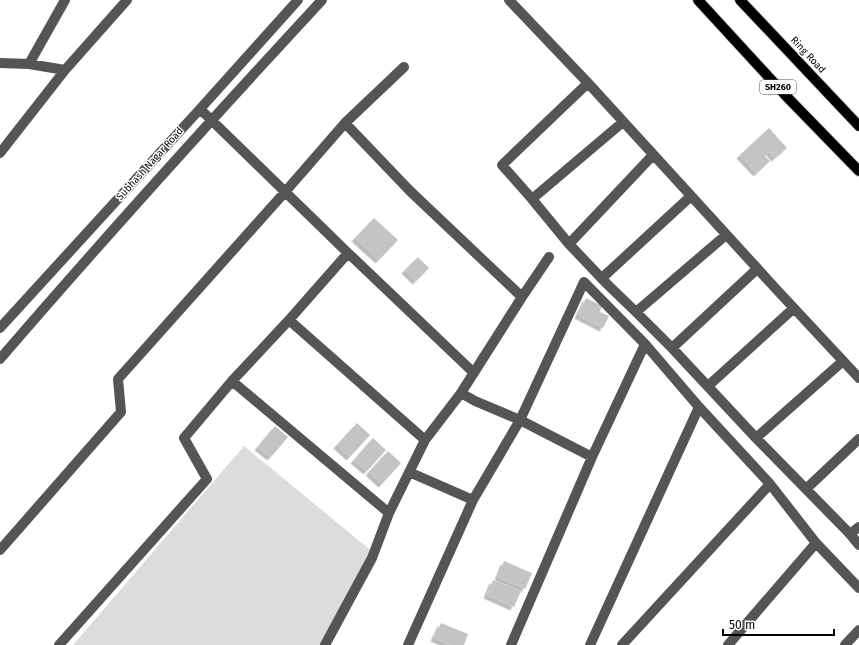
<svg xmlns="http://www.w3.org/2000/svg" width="859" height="645" viewBox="0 0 859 645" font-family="'Fira Sans',sans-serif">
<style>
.green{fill:#dcdcdc}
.building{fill:#c4c4c4;filter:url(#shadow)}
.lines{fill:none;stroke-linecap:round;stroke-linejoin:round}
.major-casing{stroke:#dbdbdb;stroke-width:12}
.minor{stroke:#555;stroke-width:10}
.major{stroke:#000;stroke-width:10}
.labels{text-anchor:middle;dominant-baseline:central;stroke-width:3;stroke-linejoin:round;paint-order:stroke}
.shield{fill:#fff;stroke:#4c4c4c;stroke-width:1}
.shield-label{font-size:9px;font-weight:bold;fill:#000}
.street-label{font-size:10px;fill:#000;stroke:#fff}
</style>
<defs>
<filter id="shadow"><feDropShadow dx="-3.5" dy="3.5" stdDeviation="0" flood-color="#0004"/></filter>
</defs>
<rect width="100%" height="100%" fill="#fff"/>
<path class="green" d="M244 446 374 553 327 645H73Z"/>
<path class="building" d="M769 128 787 148 775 158 769 151 765 156 770 161 757 173 740 155Z
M374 218 398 240 379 260 355 238Z
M418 257 429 268 416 281 405 270Z
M586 298 602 306 600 312 609 316 603 328 578 315Z
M357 423 370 435 350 457 337 445Z
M275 426 288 437 271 457 258 447Z
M373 438 386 450 367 471 354 460Z
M388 451 401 463 382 484 369 472Z
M504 561 532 573 525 589 498 577Z
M493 580 521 591 514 607 487 595Z
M441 623 468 634 464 645H451L434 638Z"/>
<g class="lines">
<defs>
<path id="major" d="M698 0 788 98 859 171
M740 0 859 126"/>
</defs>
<use href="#major" class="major-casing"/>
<path class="minor" d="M509 0 588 83 777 290 859 378
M0 63 29 64 65 70 127 0
M29 64 65 0
M588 83 502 165 532 199 569 244 607 284 636 312 672 348 756 438 850 534
M200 109 348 253
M345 123 404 67
M0 153 65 70
M532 199 623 122
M569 244 653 155
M602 278 691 196
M522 297 549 257
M636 312 726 235
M289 320 425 440
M0 328 200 109 298 0
M672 348 757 269
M0 359C105 237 213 118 322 0
M232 381 289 320 348 253 474 373
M708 386 794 308
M461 393 475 401 520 420 592 457 511 645
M756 438 843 361
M592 457 645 344
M409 472 473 500
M806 489 859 439
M859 527 850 534 859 545
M0 550 121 412 118 379 285 192 345 123 410 191 522 297 461 393 425 440 389 513 372 558 325 645
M59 645 207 479 184 438 232 381 389 513
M408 645 473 500 520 420 584 282 645 344 699 407 770 484 816 543 859 588
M590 645 699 407
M622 645 770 484
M728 645 816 543
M845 645 859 630"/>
<use href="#major" class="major"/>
</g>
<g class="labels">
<rect class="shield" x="760" y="80" width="36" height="14" rx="3"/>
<g class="shield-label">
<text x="778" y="87">SH260</text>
</g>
<g class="street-label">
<text transform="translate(808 55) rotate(47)">Ring Road</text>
<text transform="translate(150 164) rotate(-48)">Subhash Nagar Road</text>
</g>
</g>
<path d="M723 629v6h111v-6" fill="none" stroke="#000000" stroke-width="2"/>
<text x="729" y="629" font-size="12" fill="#000000" stroke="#ffffff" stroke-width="3" paint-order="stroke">50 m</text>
</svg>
